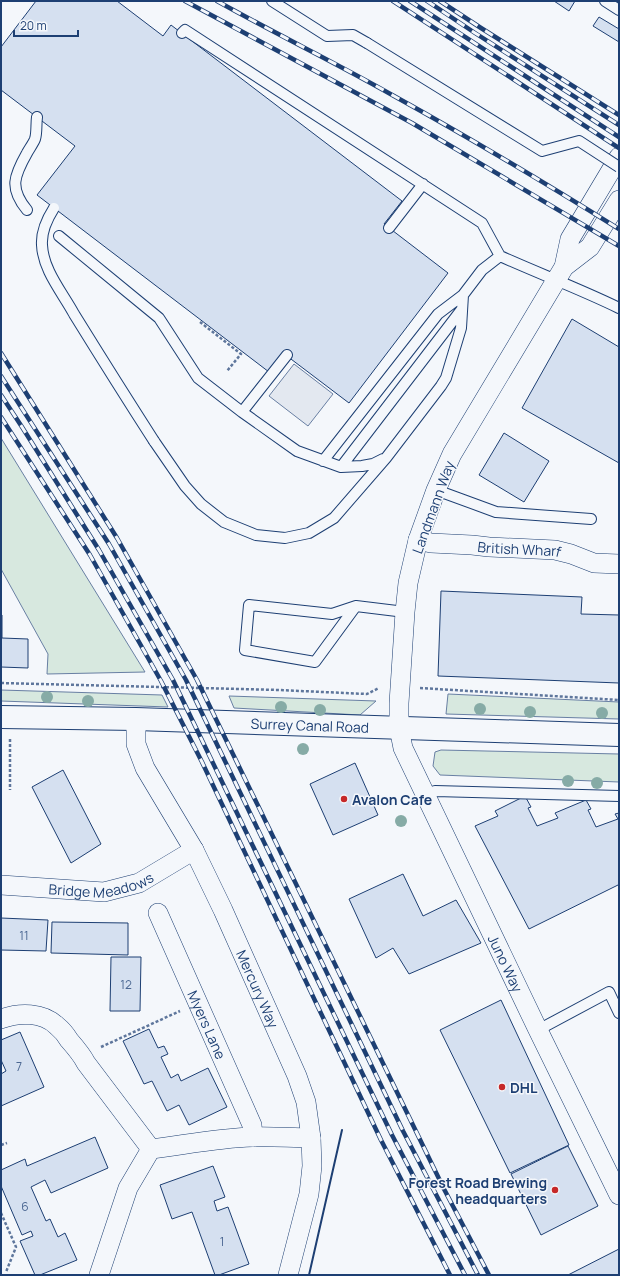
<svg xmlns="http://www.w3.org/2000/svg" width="620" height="1276" viewBox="0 0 620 1276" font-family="Manrope,sans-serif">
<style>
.green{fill:#d7e8df;stroke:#687fa3}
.parking{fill:#e3e8f0;stroke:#687fa3}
.building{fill:#d5e0f0;stroke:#1d3f73}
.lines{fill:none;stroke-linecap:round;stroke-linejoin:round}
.lane-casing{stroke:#1d3f73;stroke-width:12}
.street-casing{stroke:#1d3f73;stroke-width:20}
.secondary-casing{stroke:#1d3f73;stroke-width:24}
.path{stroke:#5e769c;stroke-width:2.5;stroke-dasharray:3 2;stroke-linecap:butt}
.lane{stroke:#f4f7fb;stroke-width:10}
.street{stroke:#f4f7fb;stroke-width:19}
.secondary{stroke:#f4f7fb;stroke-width:22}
.rail-casing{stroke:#1d3f73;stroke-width:4.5}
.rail{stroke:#f4f7fb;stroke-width:3;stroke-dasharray:9;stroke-linecap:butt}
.lane-bridge-casing{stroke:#1d3f73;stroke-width:12;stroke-linecap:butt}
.lane-bridge{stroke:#f4f7fb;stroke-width:10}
.wall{stroke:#1d3f73;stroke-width:2}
.tree{fill:#86aba6}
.poi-dot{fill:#c62828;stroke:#f4f7fb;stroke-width:1.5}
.labels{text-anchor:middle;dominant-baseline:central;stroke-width:3;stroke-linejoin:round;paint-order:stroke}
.number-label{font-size:12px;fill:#4b6792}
.street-label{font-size:14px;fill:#1d3f73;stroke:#f4f7fb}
.poi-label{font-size:14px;font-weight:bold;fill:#1d3f73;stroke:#f4f7fb;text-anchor:start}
</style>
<rect width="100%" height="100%" fill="#f4f7fb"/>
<path class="green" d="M1 438 145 672 47 674 48 654 1 569Z
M1 690 162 695 168 707 1 701Z
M448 694 619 702V719L446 714Z
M229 696 376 701 360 715 234 708Z
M441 750 619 754V782L440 775 433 766 435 752Z"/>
<path class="parking" d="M294 364 333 394 308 426 269 396Z"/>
<path class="building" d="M36 1H117L163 36 171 25 402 201 384 224 448 273 349 403 283 353 269 372 37 195 75 146 1 90V47Z
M554 1H575L569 11Z
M599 17 619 29V42L593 26Z
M572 319 619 347V463L522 408Z
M504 433 549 461 524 502 479 475Z
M441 591 582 597 581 614 619 615V683L438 676Z
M1 615H2V638L28 639V668L1 667Z
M355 763 378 815 333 835 310 784Z
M63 770 101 844 71 863 32 787Z
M525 796 531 807 528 808 537 826 558 818 555 813 586 800 591 809 588 810 596 827 618 819 615 814 619 813V886L618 885 529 929 475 826 498 816 495 811Z
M403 874 423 916 456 900 481 943 409 974 393 948 376 958 349 899Z
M1 918 48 920 46 951 1 950Z
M52 922 128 923V955L51 953Z
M111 957H141L140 1011H110Z
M501 1000 569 1145 510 1173 440 1030Z
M149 1029 158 1048 164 1046 168 1054 161 1057 171 1078 178 1074 181 1081 208 1068 227 1107 189 1125 179 1105 167 1111 152 1081 144 1084 123 1041Z
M20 1032 44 1087 1 1106V1074L6 1071 1 1060V1040Z
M95 1137 108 1168 51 1193 45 1180 31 1187 46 1221 50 1219 58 1237 65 1233 77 1260 40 1275H35L20 1241 33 1236 31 1231 22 1235 1 1186V1170L25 1159 27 1166Z
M568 1146 598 1206 541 1235 511 1174Z
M213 1166 225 1197 214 1201 217 1211 228 1207 249 1264 219 1275H215L192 1212 172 1219 160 1185Z
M619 1249V1275H568Z"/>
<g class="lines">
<defs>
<path id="lane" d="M272 1 327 36 353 35 367 43
M605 1 619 10
M27 210C9 188 14 176 27 153 29 149 33 144 35 139 37 133 36 124 37 117
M389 228 423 184
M59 236 159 318 198 378 242 412 297 451 341 467 362 466 373 464 383 459
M500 256C540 274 580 289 619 308
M242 412 287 355
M154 441 185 486 201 504 224 522 256 535 285 538 309 533 334 518 386 458 441 386 446 378 461 328 463 295 482 270 500 256 482 223 185 30 182 33
M323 461 438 314 463 295
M341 467 462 309
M436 490 496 512 591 519
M356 606 315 662 245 650 249 605 332 614 356 606 405 612
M425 795 435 791 619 796
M538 1030 609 992 619 1013"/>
<g id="street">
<path id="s1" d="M619 157 570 239 564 267 452 454 436 490 418 540 408 583 405 612 399 703V728L403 748 538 1030 619 1195"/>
<path d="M564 267 590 247 619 200"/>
<path id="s2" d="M418 540 431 543 472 545 489 547 555 550 571 554 594 563 619 564"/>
<path id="s3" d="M136 719V744L145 768 194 850 223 910 297 1076 306 1102 311 1138 312 1166 309 1194 288 1275"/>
<path id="s4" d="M1 885 104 892 139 883 194 850"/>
<path id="s5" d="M158 913 252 1125 253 1137"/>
<path d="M1 1019C19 1012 43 1012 57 1026 62 1030 66 1035 69 1040 76 1048 82 1055 86 1063L151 1149"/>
<path d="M151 1149C184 1145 218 1138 252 1137 272 1136 291 1138 311 1138"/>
<path d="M99 1275 128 1188 151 1149"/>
</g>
<g id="secondary">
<path id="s6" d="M1 717 136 719 619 735"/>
</g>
</defs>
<use href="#lane" class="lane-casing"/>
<use href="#street" class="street-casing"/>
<use href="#secondary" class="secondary-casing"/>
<path class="path" d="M200 322 241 354 227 371
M1 683 279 690 367 694 379 688
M420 688 619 700
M10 739V790
M101 1047 180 1011
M1 1145 7 1143
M1 1213 16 1247 6 1272"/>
<use href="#lane" class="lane"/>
<use href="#street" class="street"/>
<use href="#secondary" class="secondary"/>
<defs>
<path id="rail" d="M185 1 412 123 619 246
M217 1C276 34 336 63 394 96 470 138 545 183 619 229
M393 1 619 148
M410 1 619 137
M427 1 475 33 619 125
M440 1 481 28 619 115
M1 353 117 538 197 680 444 1189 489 1275
M1 376 109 544 186 680 403 1131 478 1275
M1 395 22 427 99 550 173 680 392 1135 465 1275
M1 417 90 555 161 681 202 762 381 1140 450 1275"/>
</defs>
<use href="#rail" class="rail-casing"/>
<use href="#rail" class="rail"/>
<defs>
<path id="lane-bridge" d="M367 43 542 151 579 141 619 167
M54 208C47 219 41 231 42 245 43 270 62 292 74 314 100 356 127 399 154 441"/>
</defs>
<use href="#lane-bridge" class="lane-bridge-casing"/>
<use href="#lane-bridge" class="lane-bridge"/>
<path class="wall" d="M309 1275 342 1130"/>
</g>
<g class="tree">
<circle cx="47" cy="697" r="6"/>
<circle cx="88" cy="701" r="6"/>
<circle cx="281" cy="707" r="6"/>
<circle cx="480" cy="709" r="6"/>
<circle cx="320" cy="710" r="6"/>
<circle cx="530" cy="712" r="6"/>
<circle cx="602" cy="713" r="6"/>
<circle cx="303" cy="749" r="6"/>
<circle cx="568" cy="781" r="6"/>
<circle cx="597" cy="783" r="6"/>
<circle cx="401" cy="821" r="6"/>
</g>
<g class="poi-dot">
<circle cx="344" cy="799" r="4"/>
<circle cx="502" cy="1087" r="4"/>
<circle cx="555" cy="1190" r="4"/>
</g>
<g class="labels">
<g class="number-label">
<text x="24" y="935">11</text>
<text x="126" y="984">12</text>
<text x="19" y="1066">7</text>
<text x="25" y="1206">6</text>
<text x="222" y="1241">1</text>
</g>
<g class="street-label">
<text transform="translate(433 507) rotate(-70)">Landmann Way</text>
<text stroke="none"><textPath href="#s2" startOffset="102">British Wharf</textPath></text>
<text stroke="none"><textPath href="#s6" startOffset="309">Surrey Canal Road</textPath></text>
<text stroke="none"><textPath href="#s4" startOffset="101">Bridge Meadows</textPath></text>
<text stroke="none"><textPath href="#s1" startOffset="883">Juno Way</textPath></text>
<text stroke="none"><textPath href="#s3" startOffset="299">Mercury Way</textPath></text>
<text stroke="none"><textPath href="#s5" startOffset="122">Myers Lane</textPath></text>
</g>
<g class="poi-label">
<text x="352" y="799">Avalon Cafe</text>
<text x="510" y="1087">DHL</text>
<text x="547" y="1182" text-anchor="end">Forest Road Brewing<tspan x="547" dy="16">headquarters</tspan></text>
</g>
</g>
<rect width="620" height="1276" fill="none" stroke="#1d3f73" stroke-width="4"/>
<path d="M14 30v6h64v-6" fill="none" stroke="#1d3f73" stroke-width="2"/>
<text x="20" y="30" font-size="12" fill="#1d3f73" stroke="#f4f7fb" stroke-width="3" paint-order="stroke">20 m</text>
</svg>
